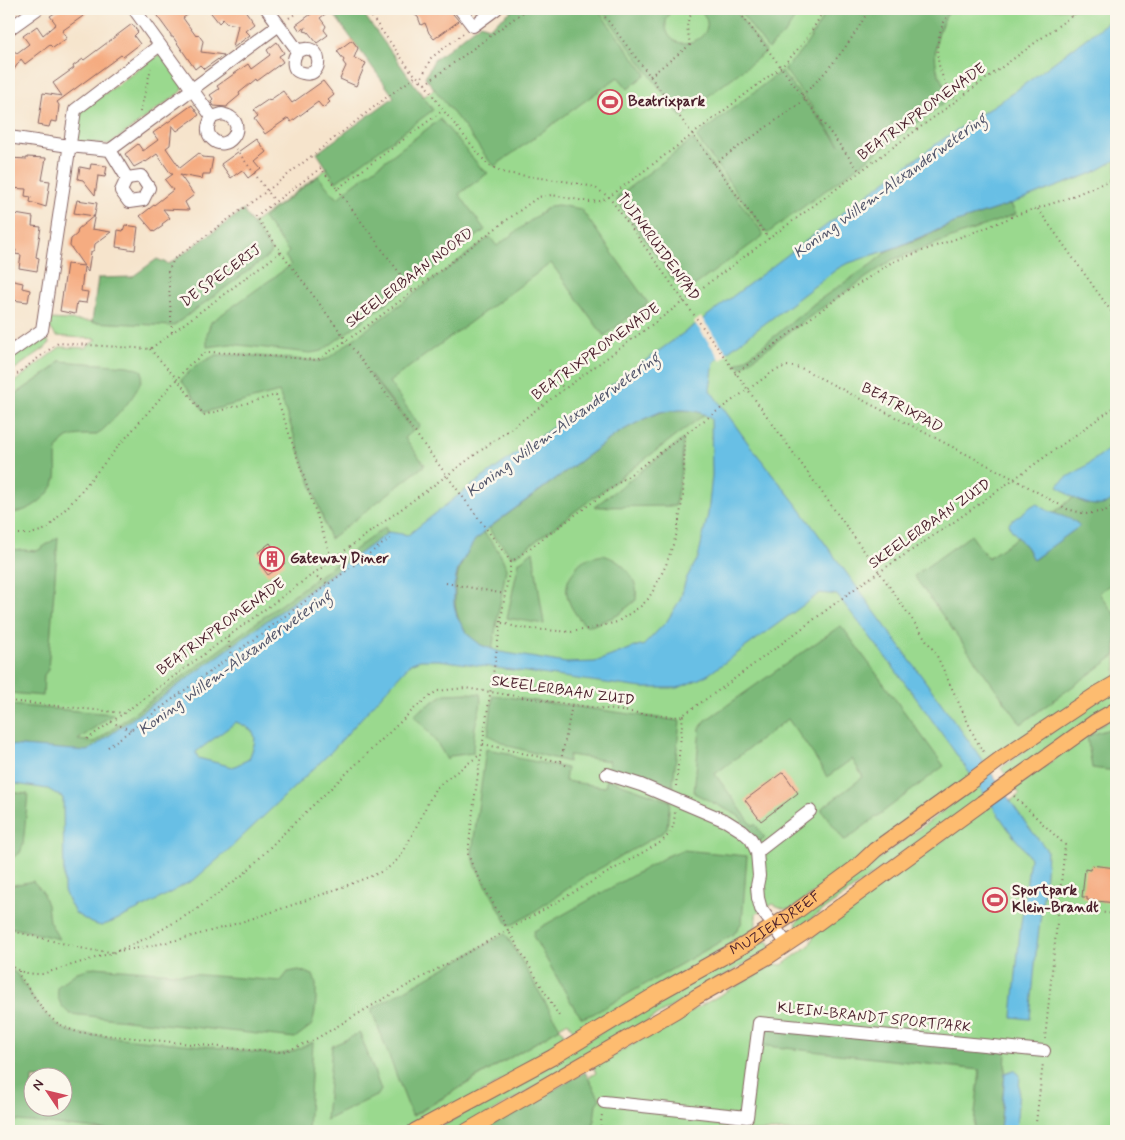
<svg xmlns="http://www.w3.org/2000/svg" width="1125" height="1140" viewBox="0 0 1125 1140" font-family="Mynerve,sans-serif">
<style>
.green{fill:#9ad98e;stroke:#727c5c;fill-rule:evenodd}
.forest{fill:#7bb979;stroke:#626c52;fill-rule:evenodd}
.water{fill:#68bfe5;stroke:#596f88;fill-rule:evenodd}
.pier{fill:#f6e4cc}
.building{fill:#f5ac81}
.lines{fill:none;stroke-linecap:round;stroke-linejoin:round}
.minor-casing{stroke:#866463;stroke-width:14}
.major-casing{stroke:#866463;stroke-width:17}
.path{stroke:#866463;stroke-width:2;stroke-dasharray:1 4;stroke-linecap:butt}
.minor{stroke:#fff;stroke-width:12}
.major{stroke:#fdbc6f;stroke-width:15}
.major-bridge-casing{stroke:#866463;stroke-width:17;stroke-linecap:butt}
.major-bridge{stroke:#fdbc6f;stroke-width:15}
.labels{text-anchor:middle;dominant-baseline:central;stroke-width:5;stroke-linejoin:round;paint-order:stroke}
.poi-label{font-size:15px;font-weight:bold;fill:#4a1f2b;stroke:#fbf7ec;text-anchor:start}
.street-label{font-size:15px;fill:#4a1f2b;stroke:#fbf7ec}
.water-label{font-size:16px;font-style:italic;fill:#54576c;stroke:#fbf7ec}
</style>
<rect width="100%" height="100%" fill="#fbf7ec"/>
<filter id="ink" filterUnits="userSpaceOnUse"><feTurbulence type="fractalNoise" baseFrequency=".02" numOctaves="2"/><feDisplacementMap in="SourceGraphic" scale="10" xChannelSelector="R" yChannelSelector="G"/><feConvolveMatrix kernelMatrix="1 2 1 2 8 2 1 2 1" color-interpolation-filters="sRGB"/></filter>
<filter id="wash" filterUnits="userSpaceOnUse"><feTurbulence type="fractalNoise" baseFrequency=".0096" numOctaves="4" result="noise"/><feDisplacementMap in="SourceGraphic" scale="20" xChannelSelector="R" yChannelSelector="G"/><feGaussianBlur stdDeviation="1.12" result="paint"/><feColorMatrix in="noise" values="0 0 0 0 0 0 0 0 0 0 0 0 0 0 0 0 0 1.4 0 .05"/><feComposite in="paint" operator="in"/></filter>
<g filter="url(#wash)">
<rect width="100%" height="100%" fill="#f6e4cc"/>
<path class="green" d="M542 9H1116V680L791 909H784L773 904 756 914V925L754 931 576 1035 568 1022 411 1112 413 1116 560 1028 569 1042 415 1131H9V405L67 362 59 361 54 368 9 399V386L60 347 85 348 97 339 56 336 49 326V319L119 323ZM32 1078H62V1108H32Z
M159 55H162L184 86 182 91 110 144 77 141 76 137 81 111 83 109Z
M40 336 48 340 49 344 45 348 9 373V359Z
M1116 687V702L1008 778 1001 768 1099 697Z
M1116 714V1131H494L596 1073 593 1067 775 964 782 965 810 945C813 932 829 924 839 916L992 805 997 812 1011 801V800H1012L1020 794 1015 788Z
M978 785 985 795 798 928 796 923 801 917Z
M767 941 770 943V949L460 1131H434L664 995 761 942Z"/>
<path class="forest" d="M330 9H360L433 110 336 182 317 153 394 97Z
M514 9H597L646 74 628 89 618 77 495 166 490 162 468 132 425 77 434 60 480 24 490 27Z
M601 9H673C668 14 665 20 666 27 671 60 728 36 699 9H734L766 52 681 117Z
M738 9H801L786 32 768 49Z
M827 9H951C937 27 930 56 940 77 943 85 949 91 949 99L768 233 765 231 697 138V136L781 71 840 145 785 70V68C805 50 815 32 827 9Z
M440 119 482 169 488 173 459 194 485 230 322 351 310 353 230 344 207 347V334L211 322 291 265 285 256 289 252 263 218 318 176 333 194 338 198 349 188Z
M693 139 763 233V236L687 291 678 286 617 201 618 196Z
M1011 204 1016 214 892 260 815 313 742 367 735 365 744 360 771 339 816 302 873 263 887 251 929 235 954 223Z
M558 205 581 209 648 303 604 336 551 263 389 382 420 426 415 430 370 374 413 431 405 438 425 465 330 539 279 392 205 412 181 380 195 366 216 355H243L318 361 327 359 490 237 497 246 550 206Z
M244 210V212L271 250V254L173 326 92 322 98 278 132 277 157 259 169 264Z
M59 361 128 366 141 370 142 371C146 388 110 424 97 435 87 435 70 434 63 441 52 451 58 466 56 478 54 489 41 502 31 507 24 511 16 513 9 513V399L54 368Z
M680 410H693L705 414 517 555 515 556 509 554 502 544 495 539 489 528 618 433 644 419 660 412Z
M683 439 682 465 675 506 594 507Z
M1074 497C1087 506 1104 508 1116 497V580L1099 593 1116 616V655L1021 724 914 576 971 535 988 558 1018 537 1027 548 1033 559H1035L1051 546 1073 531 1077 523 1053 513Z
M385 527 388 533 88 752 9 745V705L113 714 78 740 95 742Z
M483 532C493 543 503 555 506 569L492 650C489 648 485 647 481 646 449 628 450 585 465 556 468 551 471 544 475 540 479 537 481 537 483 532Z
M58 537 48 670 44 675 43 696 9 693V549L37 551Z
M533 551 544 624 507 618 519 562Z
M603 555C618 559 633 572 636 588 637 591 636 596 636 600L618 615 591 626H586C571 611 558 590 574 571 576 568 578 564 581 562 587 557 596 557 603 555Z
M840 626 843 628 944 766 847 839 844 840 821 809 863 777 852 759 827 777 815 757 788 719 715 774 752 825 755 824 765 838 758 842 741 823 743 821 739 816 694 793 700 728 706 720Z
M468 693 480 694C483 707 477 715 475 727 474 736 473 744 473 753L451 756 447 760C437 741 428 731 414 716L420 710 445 694Z
M493 695 680 721 672 793 608 770 609 761 569 755 568 762 509 746 488 735Z
M1116 727V771L1092 768 1087 736Z
M486 749 508 753 517 758 567 768 565 781 605 787 607 779 670 801 667 828 662 833 583 878 528 916 510 926 507 923 476 867 472 853Z
M9 792 28 794 23 845 20 853 9 860Z
M683 850 747 856 742 922 734 934 593 1014 582 1018 575 1009 533 936 534 931 669 855Z
M33 881 42 891 47 905 49 921 59 939 14 928H9V886Z
M505 934 507 936 560 1028 412 1116 371 1009Z
M94 967 281 981 288 972 299 970 313 975 316 983V999L315 1011 312 1025 295 1038 70 1014C59 1005 58 1000 57 987L77 972Z
M12 971 16 973C28 990 44 1018 61 1028 67 1031 74 1032 80 1034L213 1047 276 1055 291 1052 313 1042 308 1131H116L9 1120V974ZM32 1078H62V1108H32Z
M761 1026 1006 1050 1005 1073 1000 1131H973L980 1070 758 1045Z
M360 1033 381 1090 378 1095 326 1120 332 1046Z
M585 1072 600 1099 596 1104 593 1131H480Z"/>
<path class="water" d="M1116 16V160L1093 173 1005 206 954 223 897 247 846 264 837 269 714 362 710 390 748 443 797 505 971 744 1027 825 1047 850 1046 873 1036 953 1030 1019 1012 1017 1020 931 1030 858 1021 845 1013 836C957 754 900 673 837 595L820 593 709 674 697 680 678 688H642L439 660H420L410 664 330 753 223 855 195 879 148 905 112 922 101 926 91 923 75 913 69 902 64 891 63 798 48 789 9 783V745L88 751 389 532 408 535 460 494 703 319 865 196 939 142 1014 92ZM680 410C692 410 701 411 711 419L712 475 708 514 698 558 686 579 680 600 667 621 643 646 640 645 595 662 566 663 500 652 481 645 467 634 457 617 454 604V586L458 569 466 555 475 540 482 535 483 532 618 433 644 419 660 412ZM236 722C260 732 257 737 249 759L233 767 198 758 196 752Z
M1116 445V497C1113 499 1110 502 1106 504 1090 509 1069 497 1058 486 1063 478 1075 473 1083 468 1094 460 1104 452 1116 445Z
M1037 504C1041 506 1046 510 1051 512 1060 516 1073 518 1080 526L1033 560 1027 548 1010 528 1009 523 1033 505Z
M1014 1070 1020 1075 1016 1131H1000L1005 1073Z"/>
<path class="pier" d="M701 317 728 354 721 360 694 322Z"/>
<g id="blocks">
<path class="building" d="M61 9H93L62 31 67 38 53 48 50 45 25 64 21 59 9 77V48L17 53 29 44 23 36 37 26 43 35 56 24 50 16Z
M152 9H196L183 18 196 36 198 34 203 41 201 52 224 55 204 69 200 65 195 69 173 37H171V35Z
M208 9H244L255 24 246 31 250 35 233 48 238 25 226 23 223 19 219 23Z
M318 9H332L320 18 326 26 324 30 328 35 317 43 308 32 304 31 306 27 300 31 296 25Z
M406 9H452L453 14 459 21 434 39 429 33 425 23 421 25 418 17Z
M132 24 138 32 134 36 140 44 123 57 121 55 57 102 59 105 57 122 51 121 49 127 38 125 43 93 62 96 53 83 74 68 73 66 83 59 84 60Z
M352 40 358 48 354 58 366 63 356 86 340 79 346 66 343 62 344 60 337 51Z
M277 42 284 53 279 56 283 62 257 81 256 79 239 93 240 95 228 105 227 107 214 106 211 101 213 99 210 95 219 89 217 86 248 64 251 69 270 55 267 50Z
M323 81 334 95 328 100 330 102 323 108 318 102 291 122 288 118 265 134 254 119 258 116 253 110 269 99 270 100 283 91 292 103Z
M192 105 199 115 177 131 172 125 170 145 166 148 180 168 199 153 202 157 213 158 210 174H203L202 179 180 175 194 195 185 202 189 210 163 209 170 218 162 224 163 226 154 232 140 216 173 190 165 180 173 174H171L157 154 146 162 145 161 134 167 125 154 138 144 143 151 158 140 153 133Z
M256 139 266 152 255 161 261 168 248 178 242 170 231 178 221 164Z
M27 157 46 158 42 180 50 181 46 207 30 202 31 197 25 196 26 189 9 188V158L27 159Z
M91 164 107 166 105 177 98 176 95 195 83 180 78 179 80 167 90 169Z
M77 200 97 203 92 229 111 232 95 244 94 250 91 252 88 272 84 267 81 291 88 292 86 303 77 302 75 314 60 311 67 264 84 266 70 246 71 239 77 234 78 229 94 216 74 213Z
M9 213 33 217 32 226 41 227 36 257 39 258 37 271 19 268 21 255 15 254 16 250 9 249Z
M125 225 138 227 135 250 116 247 118 230 123 231Z
M9 280 23 283 22 288 30 290 28 302 12 300 13 292 9 291Z
M270 543 285 563 268 575 259 563 263 561 257 553Z
M783 772 798 793 761 821 745 800Z
M1091 865 1116 868V903L1087 900V897H1082L1085 869 1090 870Z"/>
</g>
</g>
<g filter="url(#ink)">
<use href="#blocks" fill-opacity="0" stroke="#866463" stroke-width="1"/>
<g class="lines">
<defs>
<path id="minor" d="M134 9 212 117 222 114C225 115 228 115 230 117 247 127 227 154 212 139 205 132 208 124 212 117
M460 9 473 26 496 9
M279 25 298 51C292 59 291 71 303 73 325 79 323 39 298 51
M9 29 37 9
M9 137 69 146 110 150 279 25 267 9
M110 150 127 178 141 176 149 188 143 200 129 202 121 191 127 178
M9 353 42 330 75 110 160 45
M607 774 641 785 726 821 742 831 751 839 757 852
M787 944 761 909 758 898 757 886 759 876 757 852 810 811
M604 1102 747 1117 759 1023 1044 1051"/>
<g id="major">
<path d="M1003 757 1097 694 1116 683"/>
<path d="M1018 777 1095 722 1116 710"/>
<path id="s1" d="M415 1131 553 1057 660 992 746 944 797 911 858 866 875 850 967 784"/>
<path d="M467 1131 675 1011 696 997 769 956 808 930 982 803"/>
</g>
</defs>
<use href="#minor" class="minor-casing"/>
<use href="#major" class="major-casing"/>
<path class="path" d="M366 9 411 71 425 84 443 110 488 165 505 173 570 182 594 187 609 197 880 573 936 654 976 740 986 755
M599 9 650 76 769 239
M737 9 860 172
M952 9C929 40 935 71 956 101
M1064 9 1072 16
M289 18 302 9
M650 76 690 45C688 27 683 25 695 9
M420 81 431 58 465 32
M425 84 527 9
M802 95C826 75 855 37 869 9
M140 112 151 68
M236 149 275 201
M714 164 805 100
M337 189 413 291
M1038 209 1116 318
M281 252 511 562 699 424 774 371 787 366 801 368 1014 479 1067 509 1086 514 1105 511 1116 504
M1111 311 1116 312
M172 332 168 272 174 259 267 191 383 100 416 76
M150 349 177 379 204 415 276 395 332 560
M549 370 564 389
M735 374 839 297 892 262 988 227 1019 214 1063 200 1116 178
M9 380 58 343 150 349 281 252 256 216 321 168 337 189 442 111
M9 534H31L47 529 72 502 111 455 188 366 206 352 234 353 317 360 362 330 484 237 538 197 552 195 590 202 601 201 609 197 692 135 781 67C799 50 813 31 824 9
M511 562 505 594 475 795 470 835 468 854 473 867 508 930 559 1016
M313 574 328 584
M446 583 505 594
M502 623 520 628 571 632 598 627 617 622 641 606 648 599 653 591 666 565 677 533 683 496 685 434
M228 637 231 656
M9 701 124 713 1081 9
M111 722 131 730
M87 739 124 713
M483 744 561 762 567 766
M108 747 392 537
M561 761 572 705
M676 786 683 715
M1014 796 1065 845 1045 1039
M1059 908 1116 914
M9 930 89 950 113 952
M117 951C154 947 189 937 225 927 277 911 328 893 379 873L391 866 402 855 435 789 444 781 481 754
M9 964C19 973 29 974 42 974L115 952 151 936 197 909 244 874 285 832 416 707 437 691 465 688 566 704 663 716 680 717 722 688 864 582 951 524 1116 406
M19 971V975C29 988 43 1013 56 1022 62 1026 69 1029 77 1032L249 1050 277 1052 286 1051 314 1040 385 998 508 930 661 842C673 832 674 826 675 811
M600 1131 602 1114
M1035 1131 1043 1063"/>
<use href="#minor" class="minor"/>
<use href="#major" class="major"/>
<defs>
<path id="major-bridge" d="M967 784 1003 757
M982 803 1018 777"/>
</defs>
<use href="#major-bridge" class="major-bridge-casing"/>
<use href="#major-bridge" class="major-bridge"/>
</g>
</g>
<defs>
<symbol id="stadium-ring" viewBox="-11 -11 22 22"><circle r="9.5" fill="#fbf7ec" stroke="#d1495b" stroke-width="1.5"/><path d="M0-5a6.5 5 0 1 0 0 10a6.5 5 0 1 0 0-10ZM-3.5-1.8h7v3.6h-7Z" fill="#d1495b"/></symbol>
<symbol id="building-ring" viewBox="-11 -11 22 22"><circle r="9.5" fill="#fbf7ec" stroke="#d1495b" stroke-width="1.5"/><path d="M-4-6H4V6H1V3H-1V6H-4ZM-2.5-4.3h1.7v1.8h-1.7ZM.8-4.3h1.7v1.8H.8ZM-2.5-1h1.7V.8h-1.7ZM.8-1h1.7V.8H.8Z" fill="#d1495b"/></symbol>
</defs>
<g fill-rule="evenodd">
<use href="#stadium-ring" x="596" y="88" width="28" height="28"/>
<use href="#building-ring" x="258" y="545" width="28" height="28"/>
<use href="#stadium-ring" x="981" y="886" width="28" height="28"/>
</g>
<g class="labels">
<g class="poi-label">
<text x="628" y="102">Beatrixpark</text>
<text x="290" y="559">Gateway Diner</text>
<text x="1012" y="891">Sportpark<tspan x="1012" dy="17">Klein-Brandt</tspan></text>
</g>
<g class="street-label">
<text transform="translate(922 112) rotate(-36)">BEATRIXPROMENADE</text>
<text transform="translate(658 247) rotate(54)">TUINKRUIDENPAD</text>
<text transform="translate(221 276) rotate(-36)">DE SPECERIJ</text>
<text transform="translate(410 278) rotate(-37)">SKEELERBAAN NOORD</text>
<text transform="translate(596 352) rotate(-36)">BEATRIXPROMENADE</text>
<text transform="translate(902 408) rotate(28)">BEATRIXPAD</text>
<text transform="translate(930 524) rotate(-35)">SKEELERBAAN ZUID</text>
<text transform="translate(221 627) rotate(-36)">BEATRIXPROMENADE</text>
<text transform="translate(563 691) rotate(8)">SKEELERBAAN ZUID</text>
<text stroke="none"><textPath href="#s1" startOffset="416">MUZIEKDREEF</textPath></text>
<text transform="translate(874 1018) rotate(6)">KLEIN-BRANDT SPORTPARK</text>
</g>
<g class="water-label">
<text transform="translate(890 186) rotate(-36)">Koning Willem-Alexanderwetering</text>
<text transform="translate(563 425) rotate(-36)">Koning Willem-Alexanderwetering</text>
<text transform="translate(235 663) rotate(-36)">Koning Willem-Alexanderwetering</text>
</g>
</g>
<rect width="1125" height="1140" fill="none" stroke="#fbf7ec" stroke-width="30"/>
<g transform="translate(48 1092) rotate(305)"><circle r="24" fill="#fbf7ec" stroke="#b4a19f"/>
<path d="M0-4L9 19L0 12L-9 19Z" fill="#d1495b"/>
<text y="-8" font-size="14" font-weight="bold" text-anchor="middle" fill="#4a1f2b">N</text>
</g>
</svg>
